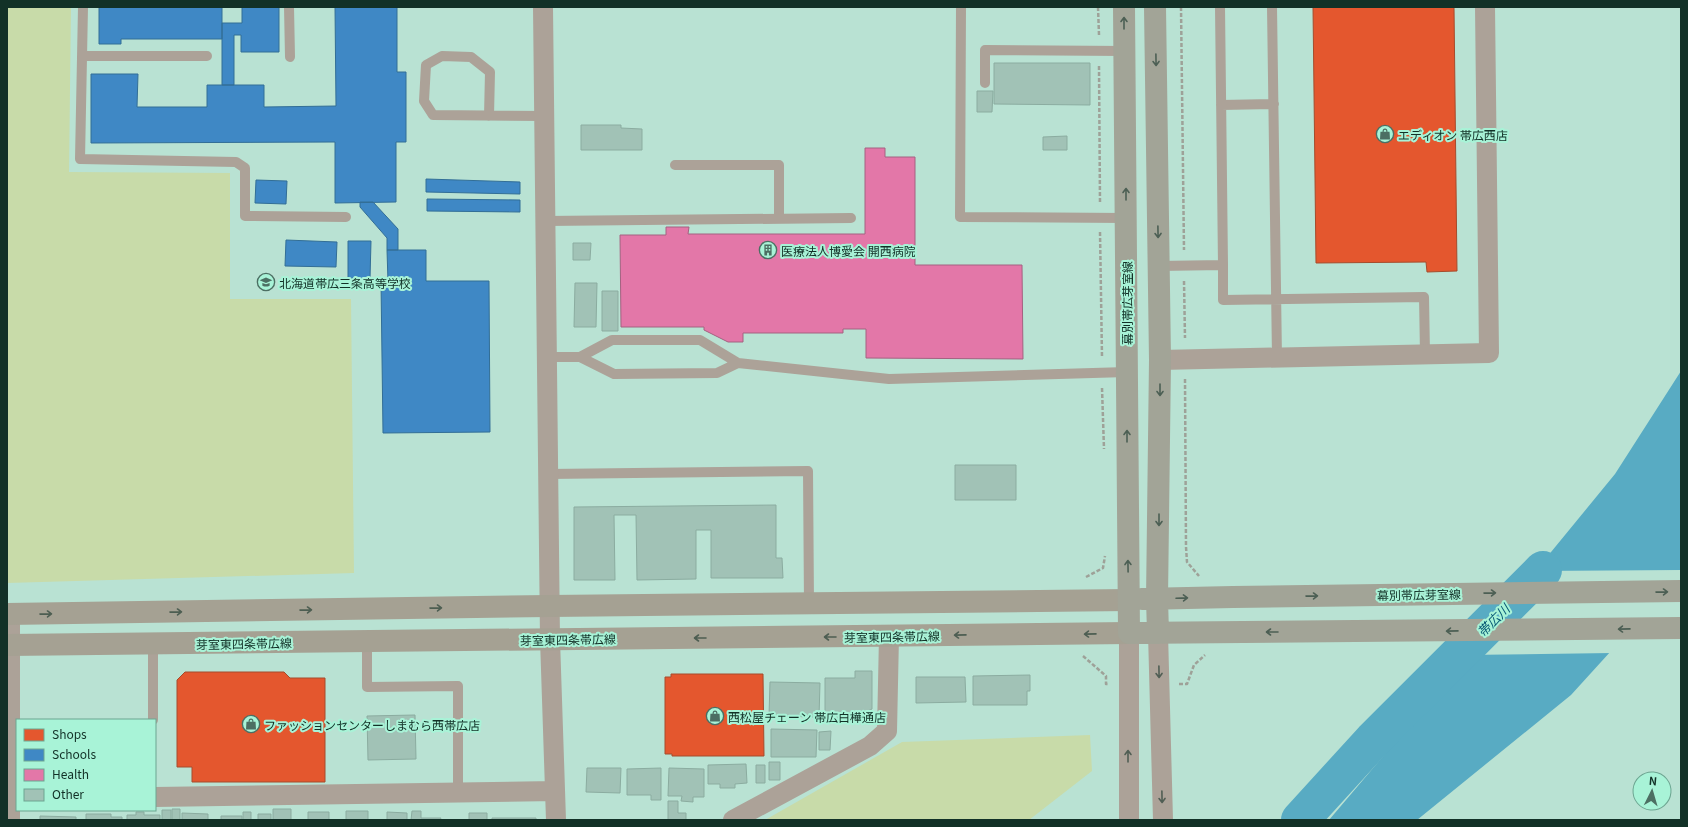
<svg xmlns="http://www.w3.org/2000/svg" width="1688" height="827" viewBox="0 0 1688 827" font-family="Georgia,'Noto Sans JP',serif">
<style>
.green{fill:#c8dba9}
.water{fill:#58abc3}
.pier{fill:#b9e2d3}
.shops{fill:#e4572e;stroke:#a54c2c}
.schools{fill:#3f88c5;stroke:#326e96}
.health{fill:#e377a8;stroke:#a46281}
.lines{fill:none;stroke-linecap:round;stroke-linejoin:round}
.river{stroke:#58abc3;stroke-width:38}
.building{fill:#a1c2b6;stroke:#8baca0}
.path{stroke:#9ea198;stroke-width:2.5;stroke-dasharray:4 2;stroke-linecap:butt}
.service{stroke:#aca298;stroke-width:10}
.minor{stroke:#aca298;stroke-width:20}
.secondary{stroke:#a5a193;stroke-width:22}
.primary{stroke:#a2a497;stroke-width:22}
.oneway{stroke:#4c5f54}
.oneway2{stroke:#4d5e52}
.oneway3{stroke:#505e54}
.labels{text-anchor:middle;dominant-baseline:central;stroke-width:4;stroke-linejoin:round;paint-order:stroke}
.poi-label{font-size:12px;fill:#123127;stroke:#a8f3d7;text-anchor:start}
.street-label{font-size:12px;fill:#123127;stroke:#a8f3d7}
.water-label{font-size:13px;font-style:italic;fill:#085975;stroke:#a8f3d7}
</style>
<rect width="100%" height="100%" fill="#b9e2d3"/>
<path class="green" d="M7 7H71L69 172 230 173V299H351L354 573 7 583Z
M1090 735 1092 771 1029 820H765L902 742Z"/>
<path class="water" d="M1681 371V574L1571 695 1417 820H1329L1402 734 1615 474Z"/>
<path class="pier" d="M1681 570V577L1612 653 1464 655 1533 571Z"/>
<path class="shops" d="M1313 7H1454L1457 271 1427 272 1426 262 1316 263Z
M185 672H284L290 678H325V782H192V767H177V680Z
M671 674H763L764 756H672V754H665V677H671Z"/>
<path class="schools" d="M99 7H222V39H121V44H99Z
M242 7H279V52H241V35H234V85H222V23H242Z
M335 7H397V72H406V142H396V202L335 203V142L91 143V74H138L137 107H207V85H264V107L336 106Z
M426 179 520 182V194L426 192Z
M256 180 287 181 286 204 255 203Z
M427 199 520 200V212L427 211Z
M360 202H373L398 229V250H387V238L360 207Z
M286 240 337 242 336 267 285 266Z
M348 241H371L370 279 348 278Z
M387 250H426V281H489L490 432 383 433 381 282H388Z"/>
<path class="health" d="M865 148H885V157H915V265H1022L1023 359 866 358V329H843V333H743V342H728L704 330V327H621L620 235H666V227H689L688 234H865Z"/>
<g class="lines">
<path class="river" d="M1300 820 1373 740 1543 570"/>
</g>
<path class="building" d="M994 63H1090V105L994 104Z
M977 91H993L992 112H977Z
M581 125H621V128L642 129V150H581Z
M1067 136V150H1043V137Z
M573 243H591L590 260H573Z
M575 283H597L596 327H574Z
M602 291H618V331H602Z
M955 465H1016V500H955Z
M776 505V558H782L783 578H711V530H696V579L637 580 636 515H614L615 580H574V507Z
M855 671H872V709L858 716V720H845V722H825V678H855Z
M1030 675V691H1027V705H973V676Z
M916 677H965L966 702 916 703Z
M770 682 820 683 819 717 769 716Z
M415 715 416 759 368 760 367 716Z
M771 729 817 730 816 757H771Z
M831 731 830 750H819V732Z
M769 762H780V780H769Z
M746 764 747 783 735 784V788H720V784H708V765Z
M756 765H765V783H756Z
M587 768H621L620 793 586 792Z
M661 768V800H651V795H627V769Z
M669 768 704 769V797H693V802L681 801 682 796H668Z
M668 801H678V813H686V820H668Z
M172 809H180V820H172Z
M273 809H291V820H273Z
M162 810H171V820H162Z
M346 811H368V820H331H346Z
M412 811H421V818H441L440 820H411Z
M136 812H144V815H160V820H127V815H136Z
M243 812H251V820H243Z
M308 812H329V820H308Z
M387 812 407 813V820H387Z
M182 813 208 814V820H182Z
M469 813H487V820H469Z
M86 814H111V817H122V820H86Z
M258 814H271V820H258Z
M40 816 76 817V820H40Z
M221 816H242V820H221Z
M492 818H536V820H492Z"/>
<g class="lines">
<path class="path" d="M1098 7 1099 35
M1181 7 1184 250
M1099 66 1100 203
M1100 232 1102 357
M1184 281 1185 338
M1185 379 1186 547 1187 562 1199 576
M1102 388 1104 449
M1086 577 1103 568 1105 556
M1083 656 1106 676V684H1108
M1179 684H1187L1194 665 1205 655"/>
<path class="service" d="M83 7 80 159 236 162 245 168V216L346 217
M289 7 290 57
M961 7 960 217 1126 218
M1220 7 1223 265
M1272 7 1277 358
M83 56H207
M985 83V50L1125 51
M1221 105 1274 104
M489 116 490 72 471 57 442 56 426 65 424 101 433 115 545 116
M675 165H779V218
M546 221 851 218
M1158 266 1223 265V300L1424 297 1425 354
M547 357H580L612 340H700L738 363
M580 357 614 374 717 373 738 363 889 379 1127 372
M548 474 808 471 809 604
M367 641V687L458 686V793
M153 644V720"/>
<path class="minor" d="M543 7 550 639 556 820
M1160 360 1489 353 1485 7
M10 614V820
M1129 633V820
M1158 633 1163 820
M155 797 555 791
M733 820 870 746 887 731 889 636"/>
<path class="secondary" d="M7 614 549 606 1129 600
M7 645 1129 633"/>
<path class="primary" d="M1124 7 1129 633 1681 628
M1155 7 1160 360 1157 599 1158 633
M1142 599 1233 597 1681 591"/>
</g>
<defs><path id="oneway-shaft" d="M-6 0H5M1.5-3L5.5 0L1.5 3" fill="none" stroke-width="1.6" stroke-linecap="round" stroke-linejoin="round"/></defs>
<g class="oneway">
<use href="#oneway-shaft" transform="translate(1124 23) rotate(-90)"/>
<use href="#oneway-shaft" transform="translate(1156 60) rotate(89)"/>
<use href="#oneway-shaft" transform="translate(1126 194) rotate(-90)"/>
<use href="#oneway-shaft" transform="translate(1158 232) rotate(89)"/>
<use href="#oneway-shaft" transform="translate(1160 390) rotate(90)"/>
<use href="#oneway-shaft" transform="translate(1127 436) rotate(-90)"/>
<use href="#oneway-shaft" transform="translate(1159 520) rotate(90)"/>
<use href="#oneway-shaft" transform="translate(1128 566) rotate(-91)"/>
<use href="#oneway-shaft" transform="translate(1662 592) rotate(-1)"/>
<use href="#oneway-shaft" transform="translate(1490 593) rotate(-1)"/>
<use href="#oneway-shaft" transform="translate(1312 596) rotate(-1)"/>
<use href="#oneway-shaft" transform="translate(1182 598) rotate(-2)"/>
<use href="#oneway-shaft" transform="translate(1624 629) rotate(179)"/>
<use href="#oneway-shaft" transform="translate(1452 631) rotate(179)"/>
<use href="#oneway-shaft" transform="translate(1272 632) rotate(180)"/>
</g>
<g class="oneway2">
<use href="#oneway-shaft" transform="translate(436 608) rotate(-1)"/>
<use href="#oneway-shaft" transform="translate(306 610) rotate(-1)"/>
<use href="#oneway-shaft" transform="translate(176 612) rotate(-1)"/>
<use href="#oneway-shaft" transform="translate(46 614) rotate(-1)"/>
<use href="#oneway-shaft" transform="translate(1090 634) rotate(179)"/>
<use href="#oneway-shaft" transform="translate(960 635) rotate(179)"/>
<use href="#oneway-shaft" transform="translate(830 637) rotate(180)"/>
<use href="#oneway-shaft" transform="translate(700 638) rotate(180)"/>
</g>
<g class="oneway3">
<use href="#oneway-shaft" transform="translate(1159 672) rotate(89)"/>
<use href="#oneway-shaft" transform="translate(1128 756) rotate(-90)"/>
<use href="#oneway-shaft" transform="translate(1162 797) rotate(89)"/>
</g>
<defs>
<symbol id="shop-ring" viewBox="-11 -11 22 22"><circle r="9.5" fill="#a8f3d7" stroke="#4c6f63" stroke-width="1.5"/><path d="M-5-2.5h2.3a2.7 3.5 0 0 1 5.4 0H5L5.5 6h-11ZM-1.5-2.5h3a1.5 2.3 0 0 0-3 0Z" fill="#4c6f63"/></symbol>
<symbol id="building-ring" viewBox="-11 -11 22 22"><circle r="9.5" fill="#a8f3d7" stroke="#4c6f63" stroke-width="1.5"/><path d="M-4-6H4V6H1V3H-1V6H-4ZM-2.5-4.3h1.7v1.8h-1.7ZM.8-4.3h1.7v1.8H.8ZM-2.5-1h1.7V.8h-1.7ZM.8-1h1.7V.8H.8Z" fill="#4c6f63"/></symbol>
<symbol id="school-ring" viewBox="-11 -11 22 22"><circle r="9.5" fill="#a8f3d7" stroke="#4c6f63" stroke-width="1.5"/><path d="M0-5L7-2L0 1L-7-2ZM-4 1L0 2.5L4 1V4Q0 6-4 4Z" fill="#4c6f63"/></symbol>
</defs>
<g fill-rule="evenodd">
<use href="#shop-ring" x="1375" y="124" width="20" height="20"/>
<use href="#building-ring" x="758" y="240" width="20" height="20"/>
<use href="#school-ring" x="256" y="272" width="20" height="20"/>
<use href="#shop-ring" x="705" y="706" width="20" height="20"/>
<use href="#shop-ring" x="241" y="714" width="20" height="20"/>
</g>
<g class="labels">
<g class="poi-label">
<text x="1398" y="134">エディオン 帯広西店</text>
<text x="781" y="250">医療法人博愛会 開西病院</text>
<text x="279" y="282">北海道帯広三条高等学校</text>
<text x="728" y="716">西松屋チェーン 帯広白樺通店</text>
<text x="264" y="724">ファッションセンターしまむら西帯広店</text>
</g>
<g class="street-label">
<text transform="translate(1126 303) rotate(-90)">幕別帯広芽室線</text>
<text transform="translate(1419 594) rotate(-1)">幕別帯広芽室線</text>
<text transform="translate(892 636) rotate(-1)">芽室東四条帯広線</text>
<text transform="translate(568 639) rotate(-1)">芽室東四条帯広線</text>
<text transform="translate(244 643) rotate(-1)">芽室東四条帯広線</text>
</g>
<g class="water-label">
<text transform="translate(1493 620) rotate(-45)">帯広川</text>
</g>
</g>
<rect width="1688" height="827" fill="none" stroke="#123127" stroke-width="16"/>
<rect x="16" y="719" width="140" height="92" fill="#a8f3d7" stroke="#6ca591"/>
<rect x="24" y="729" width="20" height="12" fill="#e4572e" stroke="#6ca591"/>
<text x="52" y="739" font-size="12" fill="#123127">Shops</text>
<rect x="24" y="749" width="20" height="12" fill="#3f88c5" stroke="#6ca591"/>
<text x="52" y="759" font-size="12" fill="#123127">Schools</text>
<rect x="24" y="769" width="20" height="12" fill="#e377a8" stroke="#6ca591"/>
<text x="52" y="779" font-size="12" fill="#123127">Health</text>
<rect x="24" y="789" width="20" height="12" fill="#a1c2b6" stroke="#6ca591"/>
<text x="52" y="799" font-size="12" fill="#123127">Other</text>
<g transform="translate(1652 791) rotate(5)"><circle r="19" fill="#a8f3d7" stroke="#6ca591"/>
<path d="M0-3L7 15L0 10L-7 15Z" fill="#4c6f63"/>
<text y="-6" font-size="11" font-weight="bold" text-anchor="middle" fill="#123127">N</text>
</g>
</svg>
